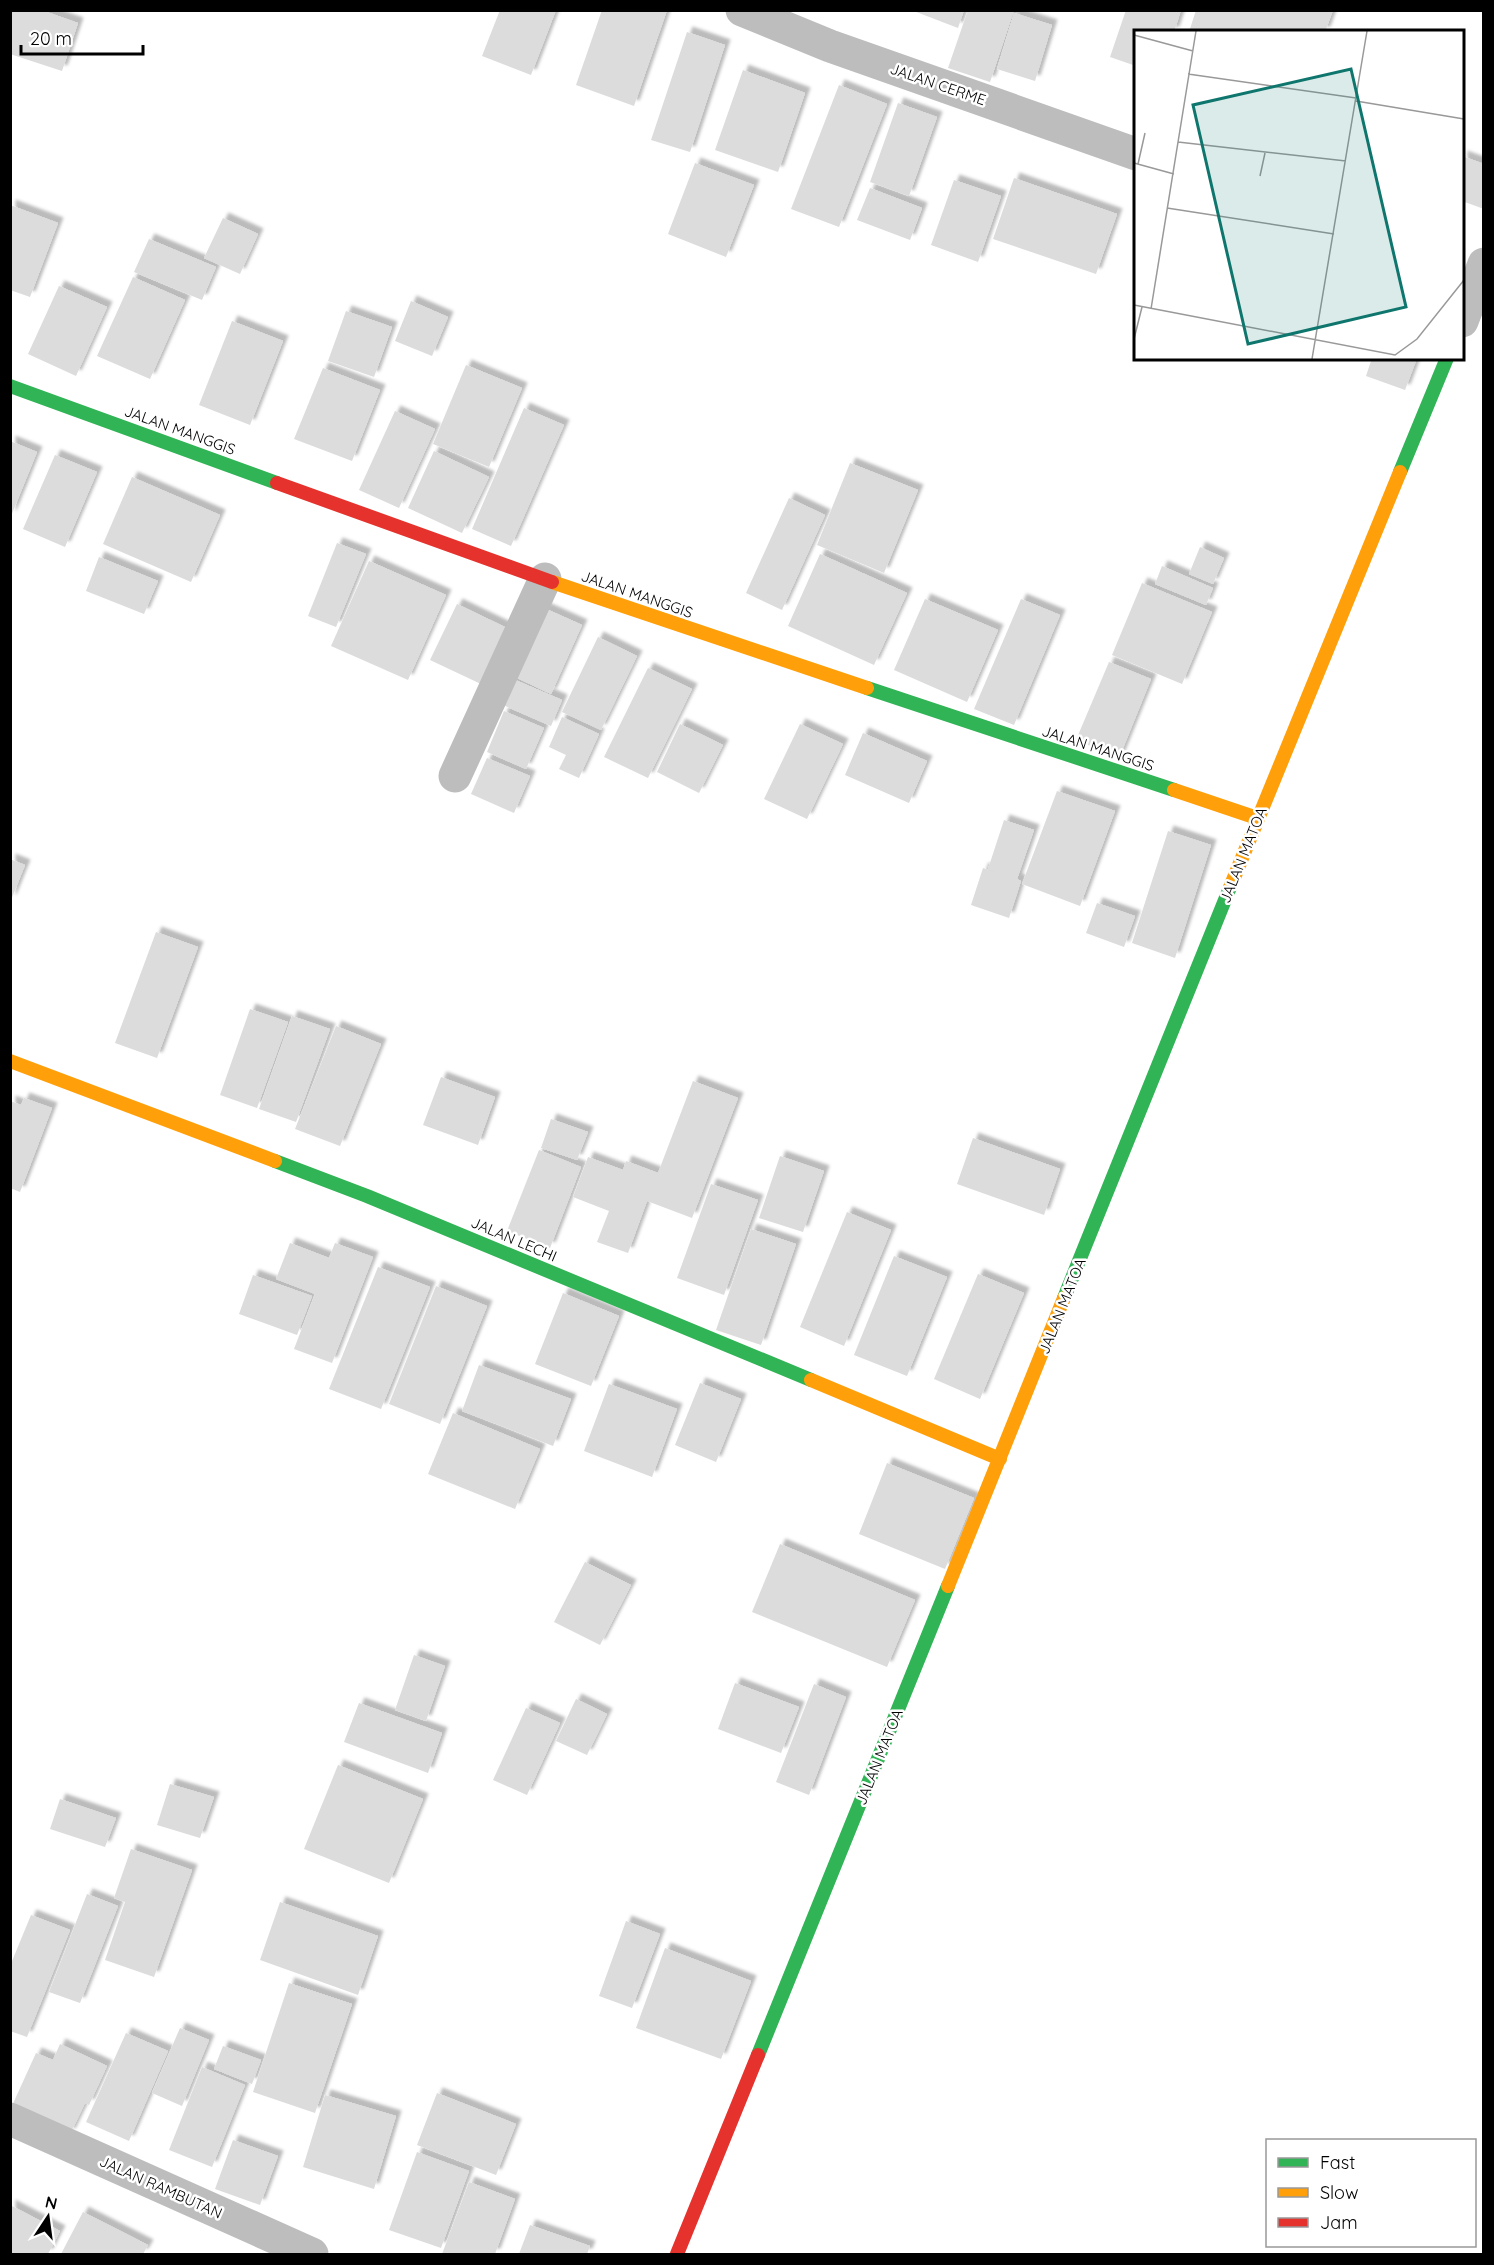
<svg xmlns="http://www.w3.org/2000/svg" width="1494" height="2265" viewBox="0 0 1494 2265" font-family="Quicksand,sans-serif">
<style>
.building{fill:#dcdcdc;filter:url(#shadow)}
.lines{fill:none;stroke-linecap:round;stroke-linejoin:round}
.street{stroke:#bdbdbd;stroke-width:33}
.fast{stroke:#30b455;stroke-width:14}
.slow{stroke:#ff9f0a;stroke-width:14}
.jam{stroke:#e5322d;stroke-width:14}
.labels{text-anchor:middle;dominant-baseline:central;stroke-width:5;stroke-linejoin:round;paint-order:stroke}
.street-label{font-size:15px;fill:#000;stroke:#fff}
.inset-road{fill:none;stroke:#999;stroke-width:1.5}
.view{fill:#0f766e;fill-opacity:0.15;stroke:#0f766e;stroke-width:3}
.inset-edge{fill:none;stroke:#000;stroke-width:3}
</style>
<defs>
<filter id="shadow"><feDropShadow dx="5.5" dy="-5.5" stdDeviation="1.5" flood-color="#0004"/></filter>
</defs>
<rect width="100%" height="100%" fill="#fff"/>
<path class="building" d="M10 10H41L78 23 62 71 10 54Z
M500 10H556L531 75 482 56Z
M602 10H667L634 106 576 85Z
M911 10H964L958 28Z
M968 10H1014L990 82 948 68Z
M1126 10H1181L1174 32H1136V66L1110 57Z
M1196 10H1333L1325 32H1189Z
M1014 13 1052 25 1035 81 997 69Z
M687 32 725 45 690 152 651 140Z
M743 70 805 93 778 172 715 150Z
M839 85 887 104 839 227 791 209Z
M898 103 937 117 909 196 870 182Z
M1462 156 1484 164V209L1462 201Z
M695 163 754 185 726 257 668 234Z
M1014 178 1117 214 1096 274 993 239Z
M954 180 1001 196 978 262 931 245Z
M870 188 922 208 910 240 857 220Z
M10 205 58 223 30 297 10 290Z
M223 218 258 234 240 274 204 258Z
M149 239 216 267 202 300 134 272Z
M133 277 185 300 150 379 97 356Z
M59 286 107 307 76 376 28 354Z
M411 301 448 317 432 356 395 341Z
M346 311 392 327 374 377 328 361Z
M232 321 283 341 250 425 199 405Z
M1372 358H1417L1405 390 1366 376Z
M466 365 522 388 489 467 433 444Z
M323 368 380 390 352 461 294 439Z
M524 408 564 425 511 546 472 529Z
M395 411 435 429 399 508 359 490Z
M10 441 37 452 11 516H10Z
M434 451 489 477 462 533 408 508Z
M55 455 97 472 65 547 23 529Z
M850 463 918 490 884 573 817 545Z
M132 477 220 515 191 582 103 544Z
M789 498 825 515 782 610 746 593Z
M337 543 366 554 336 627 308 616Z
M1200 547 1224 558 1213 584 1189 574Z
M820 554 907 593 874 665 788 626Z
M99 557 158 581 144 614 86 591Z
M369 561 446 595 408 680 331 646Z
M1162 566 1213 588 1206 605 1155 584Z
M1142 583 1212 612 1182 684 1112 655Z
M925 599 998 630 967 702 894 670Z
M1021 599 1060 615 1014 725 974 709Z
M457 604 511 630 483 685 430 660Z
M544 608 582 625 551 694 513 676Z
M598 637 637 656 601 730 562 712Z
M1109 662 1151 679 1119 758 1076 740Z
M648 668 692 689 648 778 604 757Z
M506 676 562 700 551 726 494 701Z
M504 711 544 728 526 769 487 752Z
M562 717 599 734 579 778 559 769 566 755 549 747Z
M680 724 723 745 699 793 657 772Z
M800 724 843 744 807 819 764 799Z
M863 733 927 761 909 803 845 775Z
M487 758 530 776 514 813 471 794Z
M1057 791 1115 811 1080 906 1022 884Z
M1004 820 1034 830 1017 879 1021 881 1009 918 971 905 983 868 1000 874 988 869Z
M1168 831 1211 845 1175 958 1132 943Z
M10 859 25 865 11 900H10Z
M1097 903 1135 916 1124 947 1086 933Z
M156 932 198 947 157 1058 115 1043Z
M250 1009 288 1022 257 1108 220 1095Z
M292 1016 330 1029 296 1122 259 1109Z
M336 1026 381 1044 340 1146 295 1129Z
M441 1077 495 1097 478 1145 423 1125Z
M693 1081 738 1098 692 1218 647 1201 628 1253 597 1242 609 1211 573 1197 588 1157 623 1170 626 1161 658 1173Z
M24 1098 52 1108 20 1192 10 1188V1101L21 1105Z
M551 1119 588 1132 577 1160 541 1148Z
M973 1138 1060 1169 1044 1215 957 1184Z
M539 1150 581 1167 550 1248 507 1231Z
M780 1156 824 1171 803 1232 759 1218Z
M711 1184 758 1200 724 1295 677 1278Z
M847 1212 891 1230 844 1346 800 1327Z
M751 1229 796 1244 761 1345 716 1330Z
M290 1243 329 1258 335 1243 373 1257 332 1363 294 1349 315 1294 276 1279Z
M894 1256 947 1277 907 1376 854 1355Z
M378 1267 430 1287 381 1409 329 1389Z
M978 1274 1024 1293 980 1399 934 1379Z
M253 1275 312 1296 297 1335 239 1314Z
M436 1286 487 1306 440 1424 389 1404Z
M563 1293 619 1316 591 1386 535 1364Z
M479 1365 571 1399 553 1446 462 1411Z
M700 1383 741 1399 716 1462 675 1445Z
M609 1384 677 1409 652 1477 584 1451Z
M453 1413 540 1449 515 1509 428 1474Z
M887 1463 974 1498 945 1569 859 1534Z
M780 1544 915 1600 887 1667 752 1612Z
M585 1562 631 1585 600 1645 554 1622Z
M414 1655 445 1666 426 1721 395 1710Z
M735 1683 799 1707 781 1753 718 1729Z
M814 1684 846 1697 809 1795 776 1782Z
M576 1699 607 1714 587 1755 556 1741Z
M359 1703 442 1733 428 1773 344 1742Z
M526 1708 560 1723 527 1795 493 1780Z
M338 1765 423 1799 389 1883 304 1849Z
M170 1784 214 1797 200 1838 157 1825Z
M60 1799 116 1818 105 1847 50 1829Z
M131 1849 192 1870 154 1977 105 1960 125 1902 114 1898Z
M87 1894 118 1906 80 2003 49 1992Z
M280 1902 378 1936 358 1995 260 1960Z
M31 1915 70 1930 27 2037 10 2031V1966Z
M626 1921 660 1934 632 2008 599 1996Z
M665 1948 751 1981 721 2059 636 2028Z
M289 1983 352 2004 315 2113 253 2092Z
M180 2028 209 2040 182 2106 152 2093Z
M126 2033 168 2051 129 2141 86 2122Z
M60 2044 107 2066 89 2105 85 2103 70 2134 11 2108 36 2053 53 2060Z
M223 2046 261 2060 252 2084 214 2069Z
M202 2067 245 2085 212 2167 169 2150Z
M437 2093 516 2124 496 2175 417 2145Z
M325 2095 396 2116 374 2189 303 2167Z
M233 2140 278 2156 260 2205 215 2189Z
M417 2152 469 2171 441 2248 389 2230Z
M469 2182 515 2199 495 2254H442Z
M10 2205 60 2231 48 2254H10Z
M83 2212 148 2245 143 2254H61Z
M530 2225 590 2246 587 2254H519Z"/>
<g class="lines">
<path class="street" d="M742 10 830 46 1136 154
M1462 321 1484 264
M455 776 545 579
M10 2119 312 2254"/>
<path class="fast" d="M10 386 277 483
M1400 472 1447 358
M867 688 1174 790
M275 1161 367 1196 811 1380
M1064 1298 1231 885
M758 2055 948 1586"/>
<path class="slow" d="M552 582 867 688
M1174 790 1257 818
M1231 885 1400 472
M10 1061 275 1161
M811 1380 1000 1459
M948 1586 1064 1298"/>
<path class="jam" d="M277 483 552 582
M677 2254 758 2055"/>
</g>
<g class="labels">
<g class="street-label">
<text transform="translate(938 84) rotate(19)">JALAN CERME</text>
<text transform="translate(180 430) rotate(20)">JALAN MANGGIS</text>
<text transform="translate(637 594) rotate(19)">JALAN MANGGIS</text>
<text transform="translate(1098 748) rotate(18)">JALAN MANGGIS</text>
<text transform="translate(1243 855) rotate(-68)">JALAN MATOA</text>
<text transform="translate(514 1239) rotate(23)">JALAN LECHI</text>
<text transform="translate(1062 1306) rotate(-68)">JALAN MATOA</text>
<text transform="translate(879 1757) rotate(-68)">JALAN MATOA</text>
<text transform="translate(161 2187) rotate(24)">JALAN RAMBUTAN</text>
</g>
</g>
<g transform="translate(1134 30)">
<rect width="330" height="330" fill="#fff"/>
<path class="inset-road" d="M0 5 59 21M54 44 222 68M222 71 330 89M44 112 212 131M0 133 40 144M4 134 11 103M126 146 131 123M33 178 200 204M0 275 261 325 283 309 330 250M17 279 62 1M0 309 8 277M178 329 233 1"/>
<path class="view" d="M217 39 272 277 114 314 59 75Z"/>
<rect width="330" height="330" class="inset-edge"/>
</g>
<rect width="1494" height="2265" fill="none" stroke="#000000" stroke-width="24"/>
<rect x="1266" y="2139" width="210" height="108" fill="#ffffff" stroke="#999999" stroke-width="1.5"/>
<rect x="1278" y="2158" width="30" height="9" fill="#30b455" stroke="#999999" stroke-width="1.5"/>
<text x="1320" y="2169" font-size="18" fill="#000000">Fast</text>
<rect x="1278" y="2188" width="30" height="9" fill="#ff9f0a" stroke="#999999" stroke-width="1.5"/>
<text x="1320" y="2199" font-size="18" fill="#000000">Slow</text>
<rect x="1278" y="2218" width="30" height="9" fill="#e5322d" stroke="#999999" stroke-width="1.5"/>
<text x="1320" y="2229" font-size="18" fill="#000000">Jam</text>
<g transform="translate(48 2217) rotate(13)" stroke="#ffffff" stroke-width="4.5" paint-order="stroke">
<path d="M0-4.5L10 22L0 15L-10 22Z" fill="#000000"/>
<text y="-9" font-size="16" font-weight="bold" text-anchor="middle" fill="#000000">N</text>
</g>
<path d="M21 45v9h122v-9" fill="none" stroke="#000000" stroke-width="3"/>
<text x="30" y="45" font-size="18" fill="#000000" stroke="#ffffff" stroke-width="4.5" paint-order="stroke">20 m</text>
</svg>
